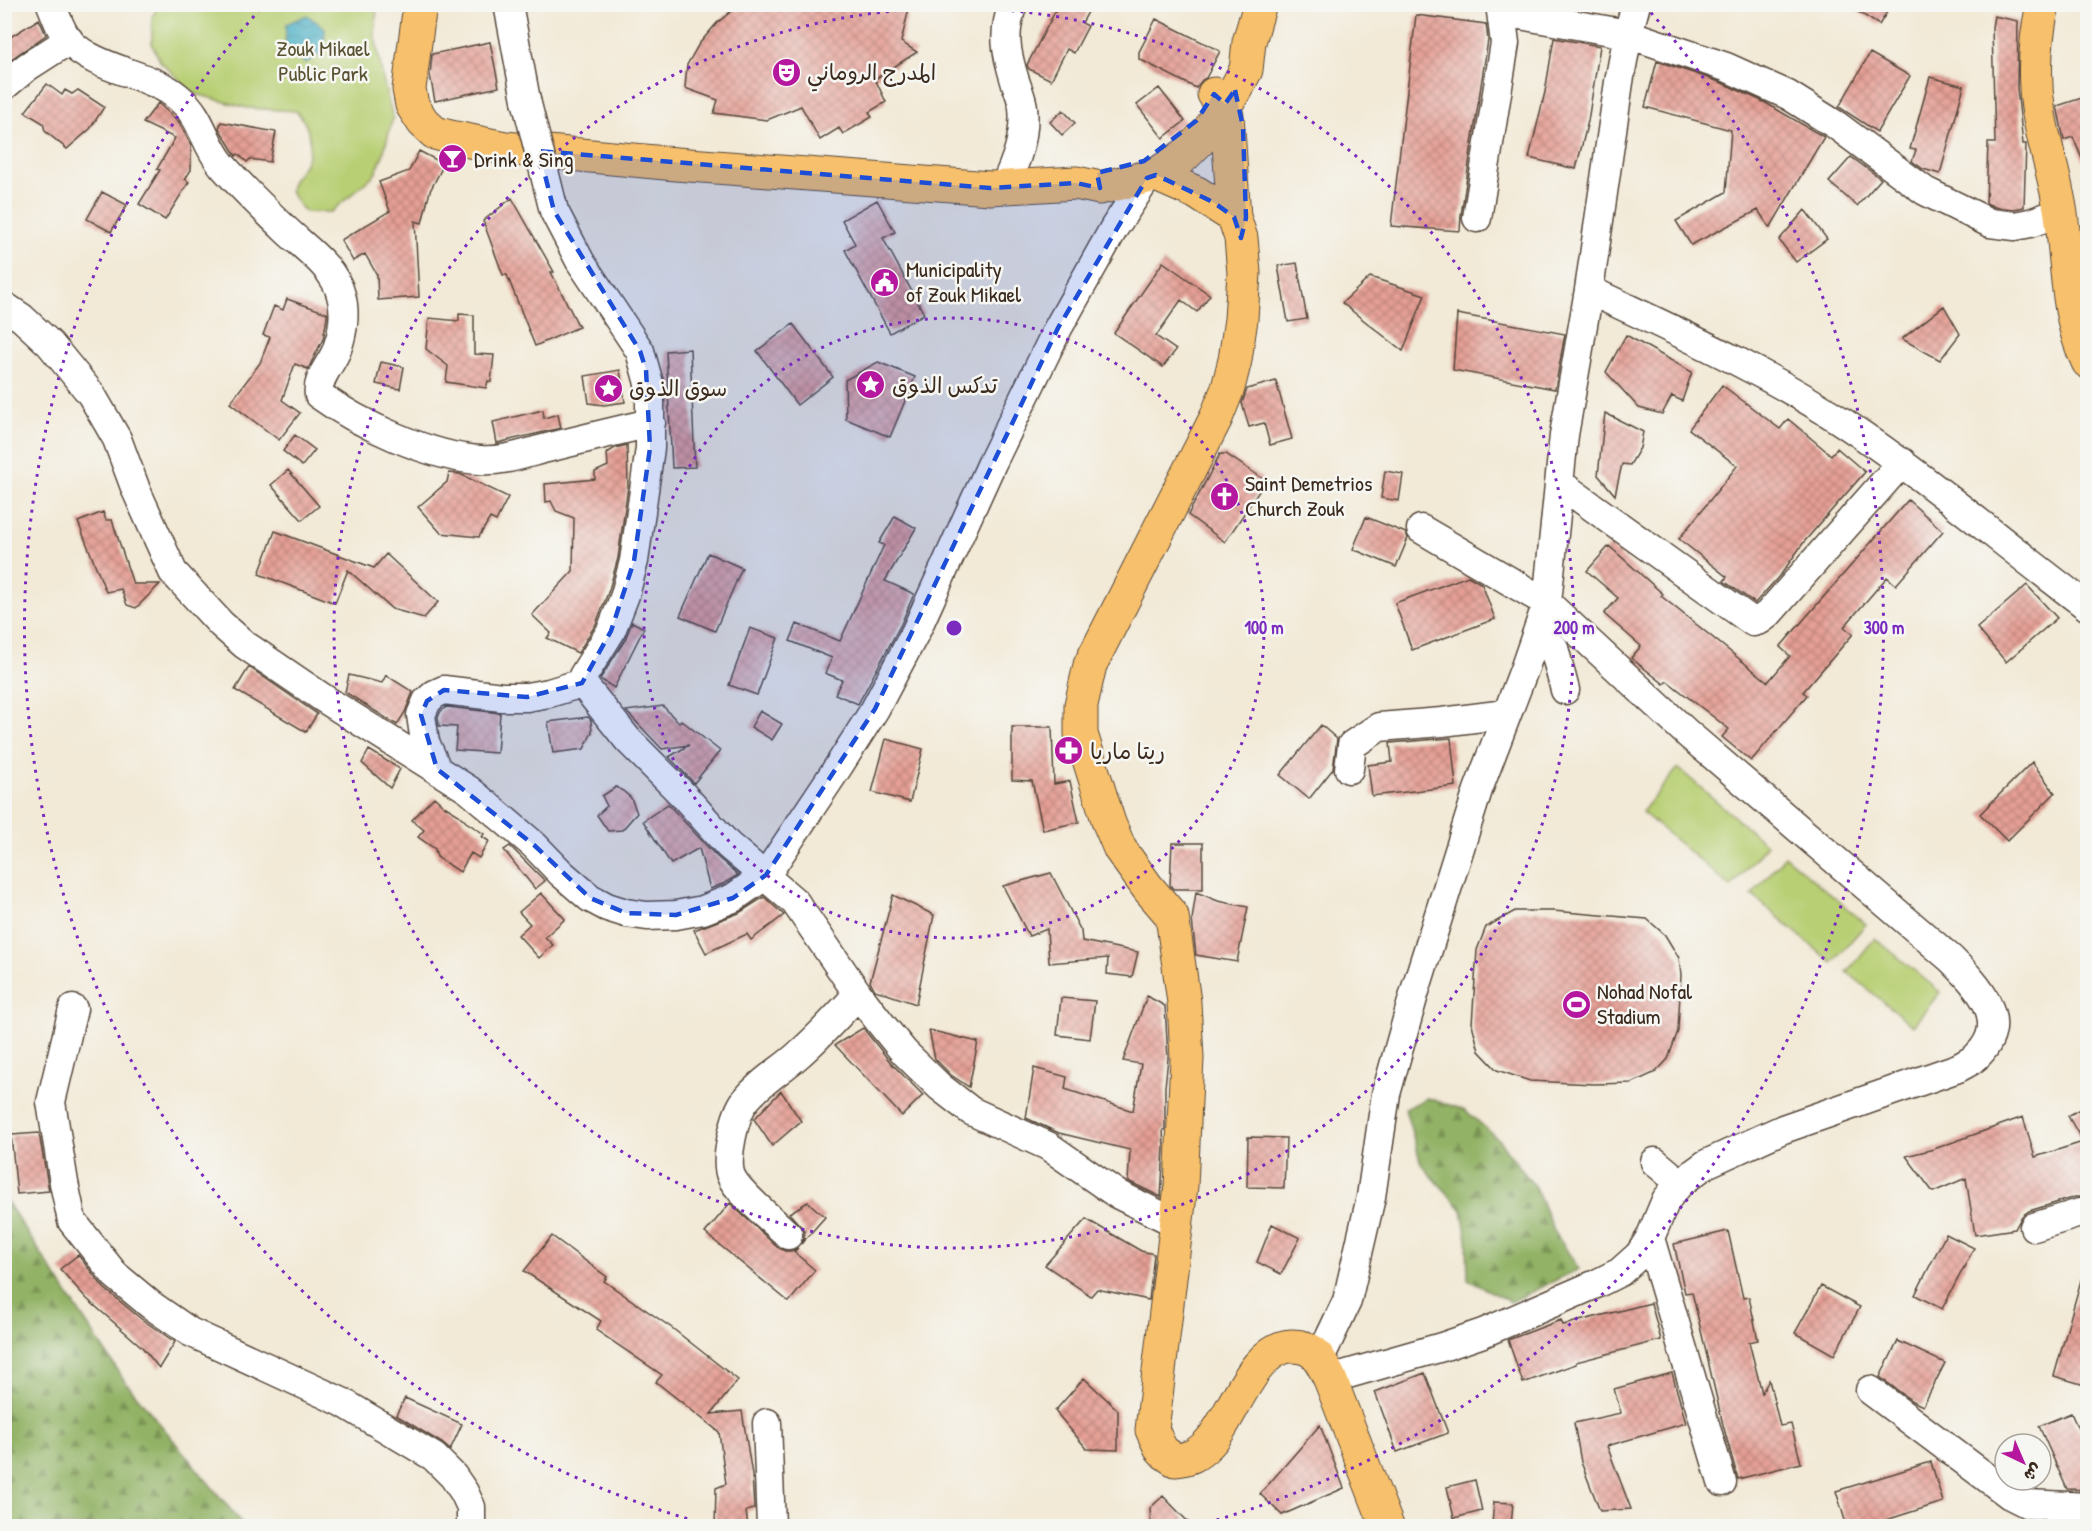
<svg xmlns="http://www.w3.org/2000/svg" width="2092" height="1531" viewBox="0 0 2092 1531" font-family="'Patrick Hand','Playpen Sans Arabic',sans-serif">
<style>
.green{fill:#b8cf73;stroke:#7a7c48;stroke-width:1.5}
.forest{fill:url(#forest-firs);stroke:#666e42;stroke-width:1.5}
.water{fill:url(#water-waves);stroke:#406c71;stroke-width:1.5}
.building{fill:url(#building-cross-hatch)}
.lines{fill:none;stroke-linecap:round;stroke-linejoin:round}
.minor-casing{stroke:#56473a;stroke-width:31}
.major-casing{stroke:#56473a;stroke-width:35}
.minor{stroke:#fff;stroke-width:28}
.major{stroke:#f7c06c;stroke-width:33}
.minor-bridge-casing{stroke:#56473a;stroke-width:31;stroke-linecap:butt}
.minor-bridge{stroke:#fff;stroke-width:28}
.marked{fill:#1d4ed8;fill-opacity:0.2;stroke:#1d4ed8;stroke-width:4.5;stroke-dasharray:12 8;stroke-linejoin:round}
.ring{fill:none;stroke:#7b2cbf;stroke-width:3;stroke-dasharray:3 6}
.labels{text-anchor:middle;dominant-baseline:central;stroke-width:5;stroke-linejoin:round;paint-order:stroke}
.park-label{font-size:22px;fill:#5a5333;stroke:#f6f6f2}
.poi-label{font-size:22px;fill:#3b2a1e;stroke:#f6f6f2;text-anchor:start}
.centre{fill:#7b2cbf;stroke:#f6f6f2;stroke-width:3}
.ring-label{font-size:18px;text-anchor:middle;font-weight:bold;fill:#7b2cbf;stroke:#f6f6f2;stroke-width:5;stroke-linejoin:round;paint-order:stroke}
</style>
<defs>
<pattern id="forest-firs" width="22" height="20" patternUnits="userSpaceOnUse" patternTransform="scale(1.5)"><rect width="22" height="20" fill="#92b265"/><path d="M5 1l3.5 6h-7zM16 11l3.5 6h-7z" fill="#789153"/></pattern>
<pattern id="water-waves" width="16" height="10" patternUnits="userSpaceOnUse" patternTransform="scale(1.5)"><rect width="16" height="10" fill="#45adc4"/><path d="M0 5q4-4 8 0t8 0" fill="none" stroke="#3b8d9f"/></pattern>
<pattern id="building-cross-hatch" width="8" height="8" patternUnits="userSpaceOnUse" patternTransform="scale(1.5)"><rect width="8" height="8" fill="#e59f95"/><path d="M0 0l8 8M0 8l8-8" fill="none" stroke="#bb8279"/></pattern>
</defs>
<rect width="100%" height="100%" fill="#f6f6f2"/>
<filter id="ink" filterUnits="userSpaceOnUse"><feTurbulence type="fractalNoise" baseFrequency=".0167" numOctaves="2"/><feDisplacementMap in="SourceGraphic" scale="12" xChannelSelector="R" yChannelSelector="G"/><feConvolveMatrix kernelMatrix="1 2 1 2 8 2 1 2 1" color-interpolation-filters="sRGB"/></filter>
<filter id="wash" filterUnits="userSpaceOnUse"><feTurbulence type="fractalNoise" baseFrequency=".008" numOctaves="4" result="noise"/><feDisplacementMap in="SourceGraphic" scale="24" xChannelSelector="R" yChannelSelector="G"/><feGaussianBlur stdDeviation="1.35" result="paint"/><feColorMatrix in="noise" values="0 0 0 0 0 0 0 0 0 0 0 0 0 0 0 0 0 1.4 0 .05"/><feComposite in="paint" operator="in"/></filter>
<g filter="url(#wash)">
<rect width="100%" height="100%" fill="#f2e9d6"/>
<path class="green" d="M159 5H377L375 35 383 80 393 118 382 158 375 174 331 212H306L299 205 290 191C293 175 296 178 303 167 315 148 310 125 296 111L247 108 193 93 160 61 152 44V17Z
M1678 768 1767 845 1731 887 1642 812Z
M1785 856 1866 924 1832 963 1752 895Z
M1875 938 1940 992 1913 1026 1847 972Z"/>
<path class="forest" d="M1427 1098 1465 1110 1497 1138 1535 1187 1554 1231 1579 1269 1511 1302 1468 1280 1467 1239 1462 1210 1421 1164 1405 1109Z
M4 1197 123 1379 244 1526H5Z"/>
<path class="water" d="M307 15 325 28 324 51 306 63 285 51 286 24Z"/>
<g id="blocks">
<path class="building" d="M740 4H910L901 42 917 52 875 79 886 102 869 112 872 117 843 134 839 128 820 140 801 106 767 120 714 113 718 100 685 88 687 65 699 44 717 23Z
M1059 4H1073L1088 12 1082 23 1088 26 1074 53 1067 49 1051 80 1029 69 1027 65Z
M1846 4H1892L1879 25Z
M1416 15 1486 24 1488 40 1461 215 1460 231 1391 226Z
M1994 16 2018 21 2017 88 2023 144H2026L2024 207 2014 209 1995 207 1986 203 1988 143H1995L1992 27Z
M39 19 46 35 4 64V41Z
M1156 19 1220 51 1206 78 1202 80 1196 88 1139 59V52Z
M1554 38 1600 46 1588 121 1576 169 1529 158 1545 92Z
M490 42 499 87 435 101 430 75 432 54Z
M1870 53 1910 76 1877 132 1839 107Z
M1657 61 1720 82 1764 102 1824 137 1770 228 1758 210 1691 245 1676 221 1726 192 1731 130 1645 107Z
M1930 77 1964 86 1940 174 1923 169 1912 161 1916 150 1910 149Z
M47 84 62 95 65 90 72 94 78 90 104 107 90 129 67 149 45 131 43 123 25 112Z
M1159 88 1185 121 1163 138 1137 105Z
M2088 96V171H2087L2073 137 2064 140 2057 106Z
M158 103 179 122 191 145V170L185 179 189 182 165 220 139 204 160 170 157 169 175 138 143 123Z
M1063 110 1075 123 1062 135 1050 122Z
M221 122 276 132 270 162 250 159 247 162 238 154 236 156 219 128Z
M419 151 444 164 430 191 422 223 415 221 419 297 378 300 377 275 365 254 353 261 341 240 390 211 379 182 409 171Z
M1851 157 1881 179 1857 206 1829 182Z
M102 192 127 205 111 232 87 219Z
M512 198 554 272H551L579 327 535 346 507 275H503L483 221Z
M877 200 895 232 883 238 924 314 890 333 845 250 855 244 842 220Z
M1805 210 1827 239 1796 262 1779 240Z
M1163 262 1210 295 1197 312 1181 300 1156 336 1176 350 1163 367 1114 333Z
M1297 263 1307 319 1288 322 1278 266Z
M1370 277 1425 295 1403 351 1342 303Z
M287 299 327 313V318L323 339 308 369 295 364 282 400 300 413 279 440 230 403 260 363 270 337 263 335 274 306 283 310Z
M1944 306 1960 334 1940 360 1902 339Z
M459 314 474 315V354L494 355 491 382 488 381 486 388 446 382 448 366 426 349 429 318 459 321Z
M1457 314 1565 334 1555 389 1453 370Z
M793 324 833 377 797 405 757 351Z
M1626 335 1692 372 1682 401 1672 396 1662 414 1639 408 1606 372Z
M690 349 695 467 672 468 666 351Z
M381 362 404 367 400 389 376 384Z
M878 362 915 377 890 437 846 419 845 380Z
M620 370 625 402 604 405 589 403 585 376Z
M1276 381 1292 439 1270 445 1264 423 1249 427 1242 403 1247 389Z
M1722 385 1780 429 1788 419 1831 455 1837 448 1865 472 1804 542 1782 573 1755 603 1724 581 1727 577 1679 539 1737 466 1689 429Z
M543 410 544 418 558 414 561 428 497 443 493 422Z
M1605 413 1643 432 1640 448 1630 465 1622 464 1615 495 1598 475Z
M295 435 315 450 302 466 283 451Z
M627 445 628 486 618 558 609 590 596 624 578 653 547 638 551 633 532 615 573 571 574 518 556 511 551 501 546 502 545 484 595 479V472L608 466 607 453 615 448Z
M1220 454H1226L1266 481 1225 542 1188 515Z
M288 470 319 506 302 520 271 485Z
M1385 471 1403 474 1399 501 1381 498Z
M449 473 460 474 508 497 496 521 490 518 479 537 441 533 418 507 447 482Z
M1908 500 1943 531 1896 585 1887 577 1844 627 1853 634 1803 692 1807 695 1751 761 1722 737 1729 729 1667 681 1664 684 1631 658 1641 646 1604 614 1618 598 1587 571 1609 546 1663 594 1661 596 1768 682 1790 656 1780 647Z
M103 512 106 520H112L133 584H160L136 608 127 605 121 589 106 592 78 522Z
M895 516 916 528 885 581 914 594 901 624 858 704 835 694 842 680 825 673 832 658 790 641 797 624 840 641 884 545 879 543Z
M1366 517 1406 533 1408 538 1396 567 1353 549Z
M275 531 374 568 386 554 438 602 424 618 392 609 348 570 335 603 259 574Z
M708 553 742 568 715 631 680 616Z
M1468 576 1482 584 1495 619 1412 650 1395 603Z
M2027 585 2057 618 2006 662 1977 628Z
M632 622 644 628 614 688 600 679 625 640Z
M750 628 778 638 757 695 729 685Z
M249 667 317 714 306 732 235 690Z
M349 675 382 683 386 675 413 692 405 712 397 725 345 692Z
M663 706 679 723 681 720 720 751 694 783 669 757 689 745 662 749 626 711Z
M447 707 500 713 497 753 455 750 457 727 439 726 438 717 441 711Z
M760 711 782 724 772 740 751 727Z
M588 717 591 720 592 732 584 749 553 753 548 722Z
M1321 725 1337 739 1333 769 1309 799 1280 775Z
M1012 727H1052L1054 784 1070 781 1079 822 1043 830 1032 781 1012 780Z
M1451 738 1456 786 1372 796 1368 765 1392 762 1390 743Z
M886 739 923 749 910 802 872 792Z
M369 750 400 769 390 788 362 763Z
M2032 762 2055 793 2007 841 1980 814Z
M616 787 623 791 631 798 637 813 622 830 608 831 597 815 607 806 602 796Z
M434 797 444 806 459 815 466 822 484 834 482 837 489 841 479 858 471 853 460 872 437 857 435 849 418 837 424 830 412 820Z
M668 804 716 856 738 875 725 883 710 889 699 848 671 864 643 821Z
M1172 843H1203V889H1173L1170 885Z
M510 846 545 881 535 889 504 850Z
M1051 873 1081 931 1082 941 1138 952 1132 977 1107 974 1108 958 1049 963 1047 929 1029 936 1003 886Z
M1196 892 1218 901 1248 907 1237 962 1196 955 1192 920Z
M541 893 565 919 545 937 553 945 539 958 518 935 530 924 519 912Z
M893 895 934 915 916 1004 875 990 870 982Z
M764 897 784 915 751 940 747 934 706 953 694 930 739 913Z
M1515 911H1553L1647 919 1665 935 1679 958 1681 975 1678 1031 1668 1059 1656 1072 1632 1083 1594 1084 1530 1081 1497 1070 1479 1051 1472 1024 1477 950 1486 927Z
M1147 996 1165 1006 1168 1058 1165 1087V1130H1163L1164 1147 1161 1197 1128 1181 1130 1150 1059 1133 1026 1118 1034 1068 1067 1077 1065 1089 1133 1111 1141 1064 1123 1061Z
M1061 998 1095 1001 1090 1039 1057 1035Z
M863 1028 891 1063 923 1095 902 1116 835 1045Z
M929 1030 978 1042 969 1087 951 1075 935 1059Z
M781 1091 801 1121 772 1146 754 1119Z
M2088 1104V1197H2075L2029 1211 2022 1216 2015 1229 1975 1235 1966 1178 1933 1192 1906 1156 1934 1149 2023 1117 2035 1157 2083 1142 2068 1116Z
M39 1133 49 1191 17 1194 11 1135Z
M1248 1137 1286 1138 1284 1188 1247 1187Z
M808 1202 825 1217 801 1244 804 1238V1230L789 1213Z
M730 1203 777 1247 785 1251H792L798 1248 794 1252 815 1270 789 1302 705 1233Z
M1086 1219 1141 1251 1154 1254 1149 1300 1097 1289 1091 1296 1045 1265Z
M1272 1224 1300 1238 1281 1274 1257 1262Z
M1728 1231 1743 1298 1749 1297 1758 1340 1749 1342 1762 1393 1769 1380 1780 1426 1791 1424 1801 1463 1738 1479 1723 1425 1692 1292 1685 1293 1674 1244Z
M1946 1234 1974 1248 1942 1309 1915 1295Z
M552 1236 607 1277 604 1281 672 1328 738 1380 711 1414 742 1411 752 1475 754 1509 746 1511 748 1527H715L716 1488 726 1484 719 1432 656 1382 662 1375 596 1330 601 1321 524 1271Z
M78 1255 104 1288 140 1318 175 1342 159 1368 142 1347 87 1299 60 1269Z
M2083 1273 2088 1274V1386L2054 1376Z
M1821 1286 1860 1307 1834 1355 1795 1333Z
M1651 1303 1661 1340 1576 1362V1364L1523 1383 1508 1340 1561 1320 1563 1325Z
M1898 1341 1945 1363 1923 1406 1912 1401 1880 1377Z
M1425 1373 1448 1433 1397 1452 1375 1392Z
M1672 1373 1686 1423 1607 1446 1631 1509 1600 1511 1581 1462 1574 1423 1621 1413 1614 1389Z
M1084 1378 1118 1410V1450L1087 1449 1055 1411Z
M405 1398 462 1424 450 1450 442 1443 396 1415Z
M2071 1413 2088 1451V1490L2067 1489 2039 1426Z
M1320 1425 1344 1488 1282 1515 1260 1494Z
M1931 1462 1943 1502 1864 1527H1847L1836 1491Z
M1475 1480 1482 1511 1454 1518 1447 1487Z
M1163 1496 1193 1527H1151L1150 1508Z
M1494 1502 1513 1503 1511 1526 1492 1524Z"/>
</g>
</g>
<g filter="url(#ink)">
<use href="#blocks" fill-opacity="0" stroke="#56473a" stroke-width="1.5"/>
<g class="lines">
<defs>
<path id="minor" d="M51 4C56 16 61 32 69 41 95 70 150 73 178 97 203 117 203 142 222 165 242 188 264 209 286 230 306 249 334 267 341 295 346 312 343 333 337 349 332 364 316 378 319 395 359 424 430 457 480 460 501 462 524 454 543 449 579 440 615 431 651 423
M508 4 526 100
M1503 12 1628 34 1726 67 1788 95 1836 125 1925 191 1990 223 2015 226 2030 223 2061 212
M4 86 27 67 69 40
M543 167 554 211 580 261 640 351 650 387V448L634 561 625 595 611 631 583 676 582 683 628 740 684 796 728 845 795 902 858 994 882 1025 904 1052 940 1087 971 1111 1048 1146 1117 1194 1178 1224
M1004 187C1016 162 1026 136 1023 107 1022 99 1018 89 1015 81 1006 52 1002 34 1013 4
M1477 218 1505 43 1500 4
M1589 290C1675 331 1764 370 1844 423 1929 479 2006 546 2088 607
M4 306 22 318 50 344 91 394 117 439 136 490 173 572 221 624 245 645 323 698 469 790 534 845 561 873 590 898 607 907 626 913 647 916 676 915 703 910 733 898 766 875 838 767 875 709 916 631 992 463 1058 328 1114 228 1147 178
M1559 483 1753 622 1760 620 1768 614 1902 462
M1536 637 1554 648 1565 690
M437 769 425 742 421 715 427 701 435 694 444 690 502 697H527L549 693 582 683
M1349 769 1352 745 1379 727 1442 722 1506 714
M73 1009 51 1102 64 1183 72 1221 115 1275 151 1305 190 1332 342 1402 434 1457 453 1476 464 1492 471 1507V1526
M1655 1162 1680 1183
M2034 1227 2080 1213H2088
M788 1235C774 1221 738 1193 731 1176 724 1160 735 1114 745 1101 759 1083 780 1071 797 1056 819 1037 838 1016 858 994
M1650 1238 1722 1482
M1320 1358 1347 1301 1371 1197 1386 1094 1415 991 1478 790 1525 667 1547 603 1564 435 1589 290 1619 82 1628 34 1636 4
M1330 1379 1442 1347 1483 1333 1596 1284 1620 1272 1639 1255 1650 1238 1666 1200 1680 1183 1706 1164 1783 1129 1958 1068C1965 1064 1973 1061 1978 1055 2012 1020 1977 985 1951 959L1688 734 1547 603 1421 529
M1870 1390 2010 1495 2028 1504 2088 1507
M767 1423 771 1526"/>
<path id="major" d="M420 4 409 89 412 105 423 122 435 133 450 137 505 148 676 164 990 188 1076 183 1100 188 1156 175 1184 156 1208 132 1235 90 1246 70 1249 42 1260 4
M2043 4C2035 40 2033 78 2039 114 2045 148 2056 180 2061 214 2068 264 2066 316 2088 362
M1214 94 1224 106 1227 116 1234 217 1241 238 1244 273 1241 319 1235 360 1228 388 1216 418 1090 665 1081 705V734L1109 823 1120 849 1148 888 1172 916 1184 1002 1187 1058 1181 1186 1152 1430 1162 1451 1175 1460C1189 1459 1197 1455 1207 1445 1231 1423 1252 1347 1291 1346 1316 1346 1320 1359 1330 1379L1387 1526
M1156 175 1197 193 1234 217"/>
</defs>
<use href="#minor" class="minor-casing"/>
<use href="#major" class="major-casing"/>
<use href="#minor" class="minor"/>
<use href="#major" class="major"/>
<defs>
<path id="minor-bridge" d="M526 100 543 167"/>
</defs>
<use href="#minor-bridge" class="minor-bridge-casing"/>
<use href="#minor-bridge" class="minor-bridge"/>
</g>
</g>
<path class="marked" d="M1235 90 1243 127 1246 218 1241 238 1234 217 1213 202 1156 175 1147 178 1058 328 875 709 766 875 733 898 676 915 626 913 590 898 534 845 437 769 421 715 427 701 444 690 527 697 582 683 611 631 634 561 650 448 646 370 640 351 554 211 539 151 990 188 1076 183 1100 188 1097 173 1144 161 1196 121 1214 94 1225 104Z"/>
<g class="ring">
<circle cx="954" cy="628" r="310"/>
<circle cx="954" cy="628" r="620"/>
<path d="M713 1526A930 930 0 0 1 263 6M1645 6A930 930 0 0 1 1195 1526"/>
</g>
<defs>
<symbol id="theatre-disc" viewBox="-11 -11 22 22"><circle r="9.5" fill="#b5179e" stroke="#f6f6f2"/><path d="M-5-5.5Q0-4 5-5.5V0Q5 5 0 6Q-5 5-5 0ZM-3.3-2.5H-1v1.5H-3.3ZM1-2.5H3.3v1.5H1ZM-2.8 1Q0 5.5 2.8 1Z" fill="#fff"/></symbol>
<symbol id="bar-disc" viewBox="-11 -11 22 22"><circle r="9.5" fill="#b5179e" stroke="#f6f6f2"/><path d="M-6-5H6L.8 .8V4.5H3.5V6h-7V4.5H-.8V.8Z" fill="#fff"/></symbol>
<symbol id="civic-disc" viewBox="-11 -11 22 22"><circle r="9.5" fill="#b5179e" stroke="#f6f6f2"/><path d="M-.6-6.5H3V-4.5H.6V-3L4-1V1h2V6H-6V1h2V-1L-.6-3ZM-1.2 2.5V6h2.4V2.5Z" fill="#fff"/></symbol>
<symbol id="sight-disc" viewBox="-11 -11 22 22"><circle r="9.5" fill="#b5179e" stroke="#f6f6f2"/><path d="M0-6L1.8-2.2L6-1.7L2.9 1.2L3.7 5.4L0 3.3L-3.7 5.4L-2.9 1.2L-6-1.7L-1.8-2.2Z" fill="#fff"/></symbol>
<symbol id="church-disc" viewBox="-11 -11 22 22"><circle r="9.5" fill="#b5179e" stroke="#f6f6f2"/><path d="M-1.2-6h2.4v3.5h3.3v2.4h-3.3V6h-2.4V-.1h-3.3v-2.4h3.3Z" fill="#fff"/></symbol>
<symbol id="pharmacy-disc" viewBox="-11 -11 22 22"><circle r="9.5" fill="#b5179e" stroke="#f6f6f2"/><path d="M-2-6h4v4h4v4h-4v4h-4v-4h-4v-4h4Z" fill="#fff"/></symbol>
<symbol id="stadium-disc" viewBox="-11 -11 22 22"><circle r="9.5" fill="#b5179e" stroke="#f6f6f2"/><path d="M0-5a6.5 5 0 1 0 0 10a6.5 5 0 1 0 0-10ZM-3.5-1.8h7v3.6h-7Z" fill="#fff"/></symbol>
</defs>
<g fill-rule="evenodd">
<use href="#theatre-disc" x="770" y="56" width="33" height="33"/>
<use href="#bar-disc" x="436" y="142" width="33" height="33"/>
<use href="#civic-disc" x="868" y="266" width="33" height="33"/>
<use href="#sight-disc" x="854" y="368" width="33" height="33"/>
<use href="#sight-disc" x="592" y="372" width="33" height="33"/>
<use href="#church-disc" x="1208" y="480" width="33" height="33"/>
<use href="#pharmacy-disc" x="1052" y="734" width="33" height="33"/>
<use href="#stadium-disc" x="1560" y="988" width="33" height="33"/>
</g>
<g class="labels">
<g class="park-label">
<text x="323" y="48">Zouk Mikael<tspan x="323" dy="25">Public Park</tspan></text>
</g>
<g class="poi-label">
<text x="807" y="72">المدرج الروماني</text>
<text x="474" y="159">Drink &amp; Sing</text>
<text x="906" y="269">Municipality<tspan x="906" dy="25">of Zouk Mikael</tspan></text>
<text x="892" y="385">تدكس الذوق</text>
<text x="629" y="388">سوق الذوق</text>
<text x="1245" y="483">Saint Demetrios<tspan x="1245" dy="25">Church Zouk</tspan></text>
<text x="1090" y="751">ريتا ماريا</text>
<text x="1597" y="991">Nohad Nofal<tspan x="1597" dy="25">Stadium</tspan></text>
</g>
</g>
<circle cx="954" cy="628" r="9" class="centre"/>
<g class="ring-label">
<text x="1264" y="634">100 m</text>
<text x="1574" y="634">200 m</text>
<text x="1884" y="634">300 m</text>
</g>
<rect width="2092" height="1531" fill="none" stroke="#f6f6f2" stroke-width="24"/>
<g transform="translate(2023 1462) rotate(136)"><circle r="28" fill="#f6f6f2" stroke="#aba49d" stroke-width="1.5"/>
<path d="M0-4.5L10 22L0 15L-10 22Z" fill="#b5179e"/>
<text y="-9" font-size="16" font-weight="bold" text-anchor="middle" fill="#3b2a1e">ش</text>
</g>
</svg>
